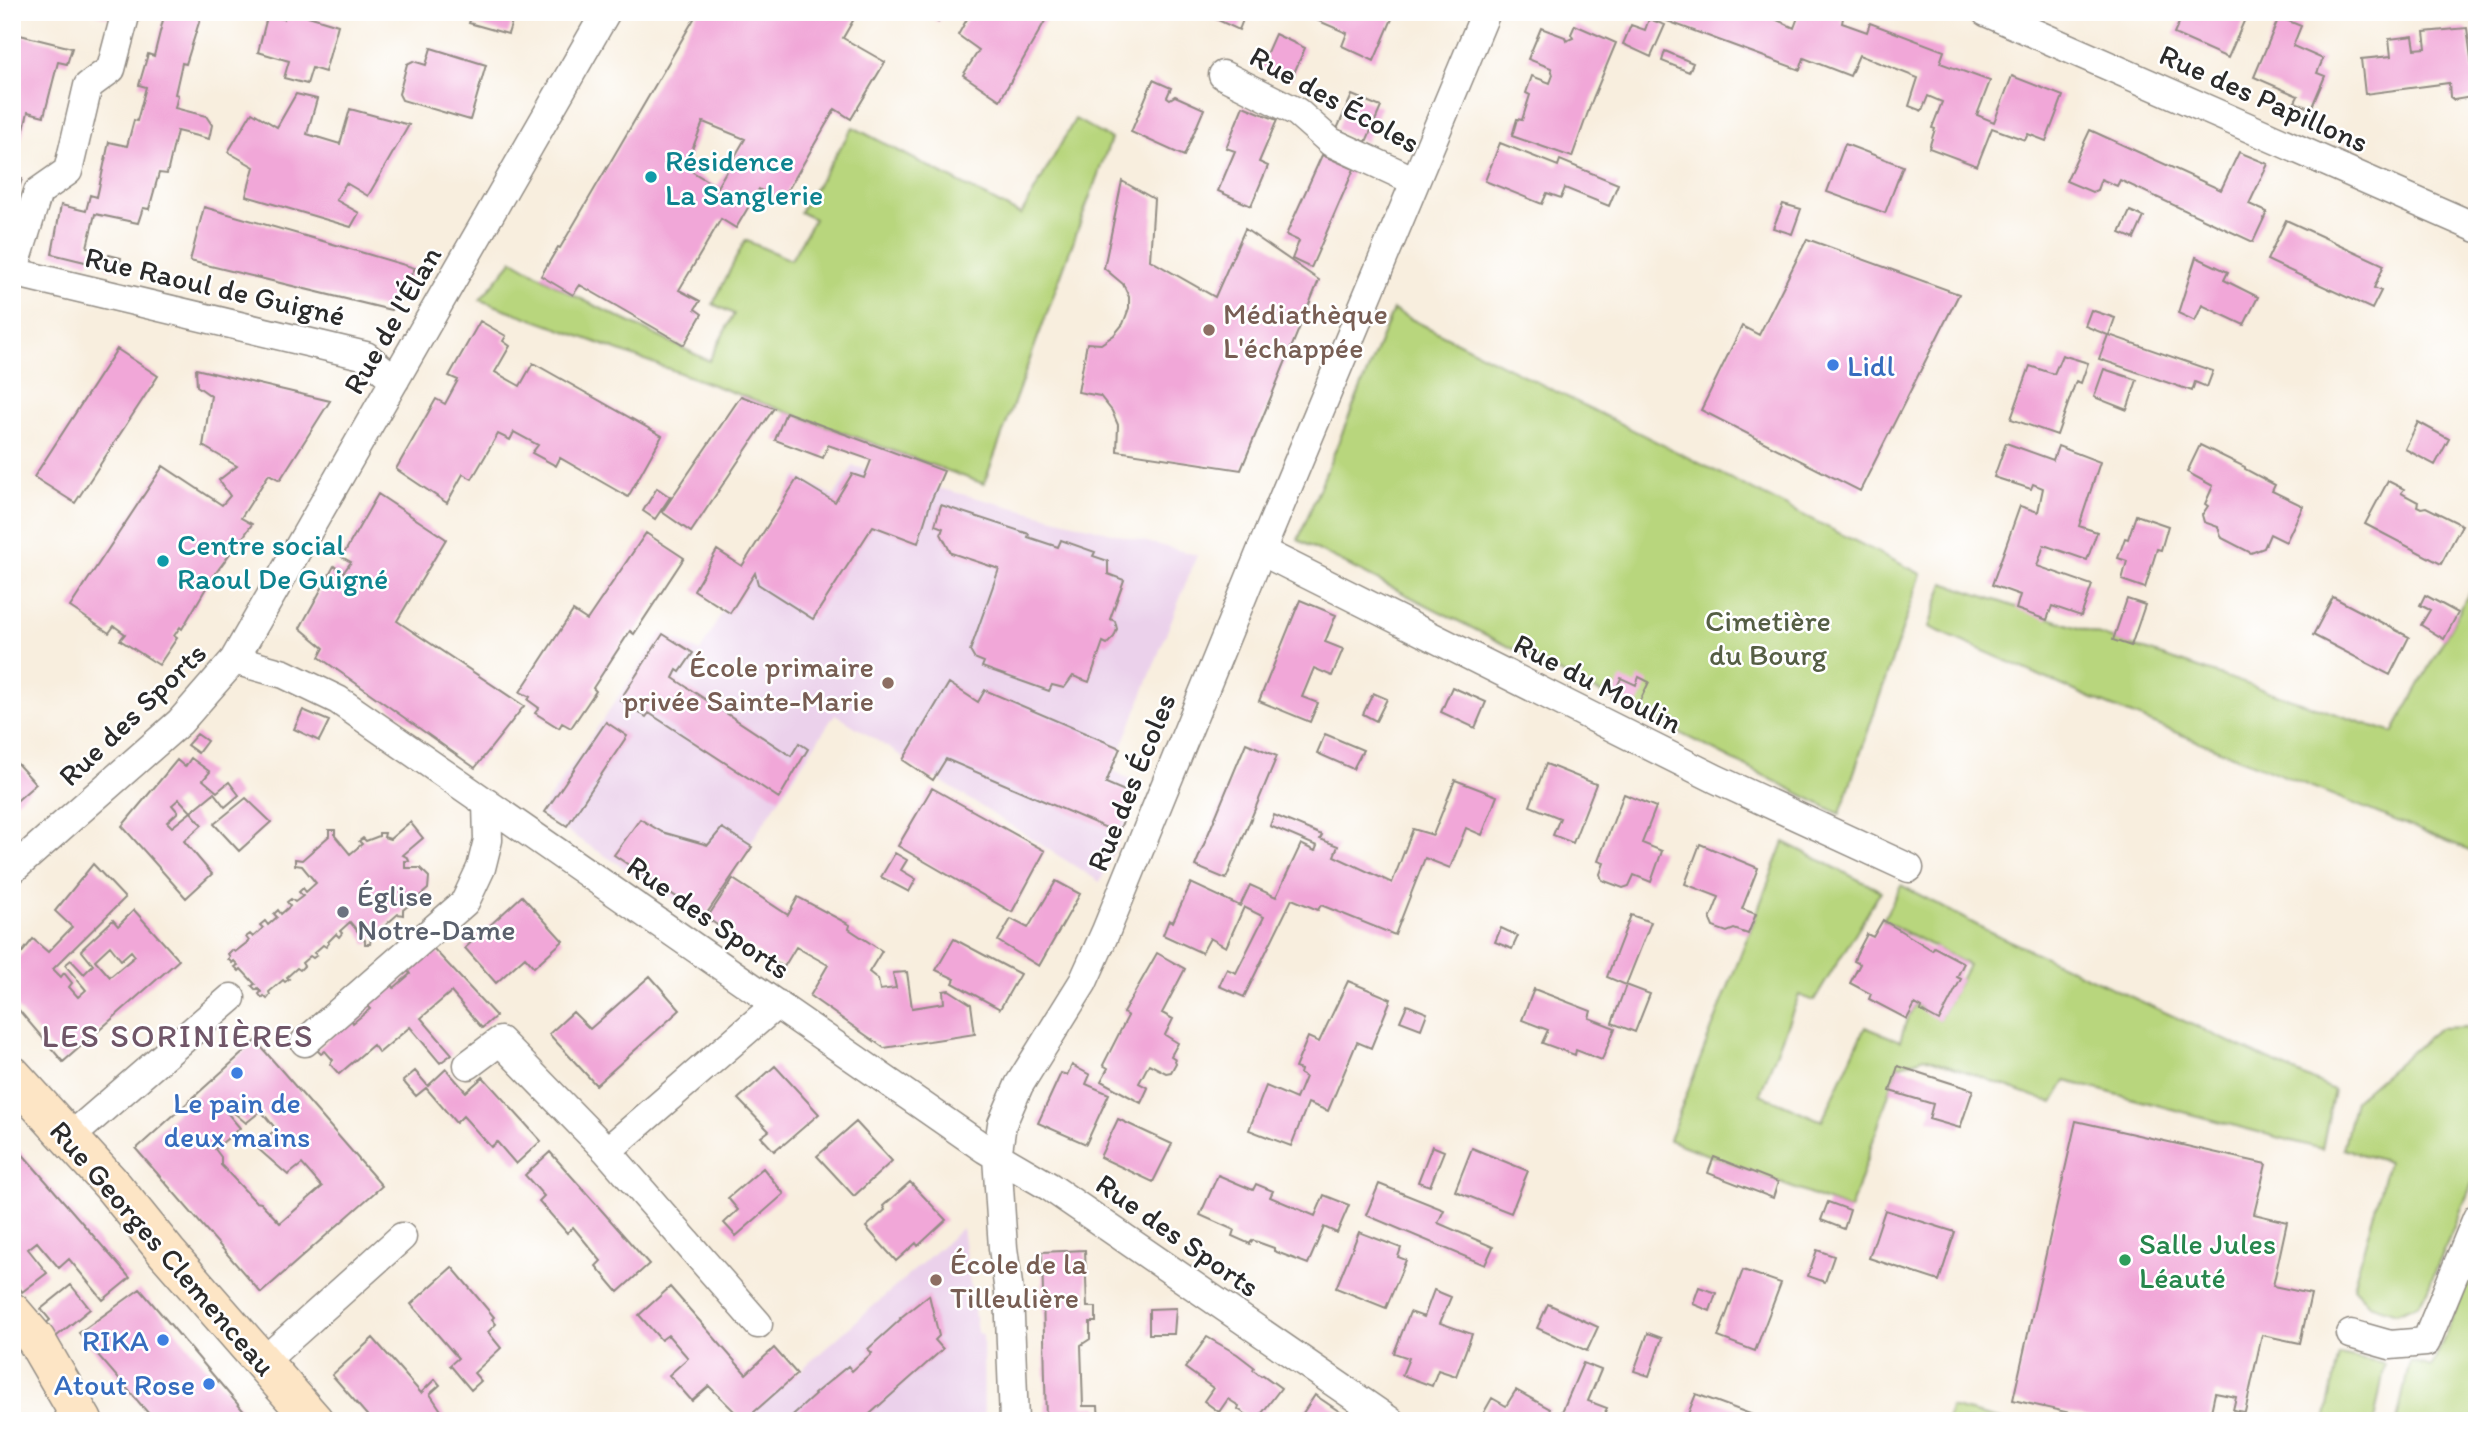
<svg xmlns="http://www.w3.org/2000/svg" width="2489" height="1433" viewBox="0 0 2489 1433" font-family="Itim,sans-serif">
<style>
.built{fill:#ebd1eb}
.green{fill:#b8d67d;stroke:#728054;stroke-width:2}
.building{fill:#f1a7d8;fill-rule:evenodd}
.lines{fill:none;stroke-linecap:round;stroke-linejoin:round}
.street-casing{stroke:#928c84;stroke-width:31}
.secondary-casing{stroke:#928c84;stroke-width:41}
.street{stroke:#fff;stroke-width:28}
.secondary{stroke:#fde5c5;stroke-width:38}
.culture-dot{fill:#0f9aa8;stroke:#fff;stroke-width:2.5}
.education-dot{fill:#8d6e63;stroke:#fff;stroke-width:2.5}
.shop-dot{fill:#3f7fe0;stroke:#fff;stroke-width:2.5}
.worship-dot{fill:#6b7280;stroke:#fff;stroke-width:2.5}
.leisure-dot{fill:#2e9e5b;stroke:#fff;stroke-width:2.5}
.labels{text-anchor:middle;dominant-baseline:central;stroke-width:5;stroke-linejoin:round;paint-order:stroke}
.street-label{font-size:30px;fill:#2b2b2b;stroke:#fff}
.culture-label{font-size:30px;fill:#0d838f;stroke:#fff;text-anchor:start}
.education-label{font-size:30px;fill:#785e54;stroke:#fff;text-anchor:start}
.shop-label{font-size:30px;fill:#366cbe;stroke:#fff;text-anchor:end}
.park-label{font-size:30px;fill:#555e44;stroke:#fff}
.worship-label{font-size:30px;fill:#5b616d;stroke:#fff;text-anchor:start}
.leisure-label{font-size:30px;fill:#27864d;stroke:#fff;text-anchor:start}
.quarter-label{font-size:33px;letter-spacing:2px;fill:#705668;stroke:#fff}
</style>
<rect width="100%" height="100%" fill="#fff"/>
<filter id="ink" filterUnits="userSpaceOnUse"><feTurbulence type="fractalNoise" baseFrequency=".0143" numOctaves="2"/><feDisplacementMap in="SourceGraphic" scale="14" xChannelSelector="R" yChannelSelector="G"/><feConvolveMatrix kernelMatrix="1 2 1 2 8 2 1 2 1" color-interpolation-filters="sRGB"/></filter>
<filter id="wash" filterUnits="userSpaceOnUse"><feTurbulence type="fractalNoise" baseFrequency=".00686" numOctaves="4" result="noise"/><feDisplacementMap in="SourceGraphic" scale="28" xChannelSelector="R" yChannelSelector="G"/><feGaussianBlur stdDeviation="1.57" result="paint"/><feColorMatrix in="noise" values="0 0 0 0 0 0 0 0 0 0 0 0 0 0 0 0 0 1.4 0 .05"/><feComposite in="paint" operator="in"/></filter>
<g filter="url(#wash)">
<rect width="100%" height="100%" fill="#f8eede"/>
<path class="built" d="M853 466 1197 555 1113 770 1143 788 1100 882 835 714 702 917 539 814 662 632 700 652 797 476 834 496Z
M962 1228 977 1332 983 1335 984 1421H743Z"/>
<path class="green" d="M1075 119 1111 139 984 484 480 300 513 260 573 295 709 361 734 314 713 304 745 240 791 260 814 219 800 212 853 127 1021 215Z
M1393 310 1921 574 1840 814 1298 540Z
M2477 578V853L2102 703 1929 627 1944 583 2393 733Z
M1784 842 1881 891 1814 1001 1799 995 1760 1094 1822 1121 1865 1027 1900 1041 1907 1019 1915 1004 1939 1020 1968 965 1883 920 1901 885 1986 930 2334 1090 2322 1149 2066 1081 2053 1103 1925 1057 1898 1066 1850 1210 1669 1140Z
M2467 1027 2477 1033V1172L2427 1291 2418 1304 2396 1313 2369 1304 2353 1287 2388 1162 2343 1149 2355 1100 2439 1028Z
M2477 1259V1421H2397L2410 1361 2432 1367Z
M2339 1355 2385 1364 2374 1421H2325Z
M1950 1407 2006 1421H1947Z"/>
<g id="blocks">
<path class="building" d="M91 12H110L109 18Z
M165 12H206L204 17 201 16 186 64 182 63 175 94 178 95 175 108 206 116 212 125 209 139 177 131 167 174 159 173 149 209 143 208 138 223 95 214 87 247 93 248 89 263 52 254 61 205 86 211 90 195 97 197 109 142 127 146 134 120 137 121 146 87 139 85 148 54 154 56Z
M286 12H295L338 25 325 72 312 68 307 84 284 78 289 61 258 52 267 17 268 15 284 19Z
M473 12H515L508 34 469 23Z
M698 12H858L843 38 885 62 851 119 835 109 781 202 759 189 736 228 721 219 679 290 700 301 695 309 702 314 684 345 580 285 573 295 541 276 558 247 560 248ZM703 122 745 139 717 187 685 167Z
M924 12H943L938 22Z
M971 12 1049 14 1000 100 963 75 979 50 958 35Z
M1201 12H1246L1239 30Z
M1298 12H1395L1374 61 1342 46 1347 33Z
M1671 12H1760L1794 28 1800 12H1835L1843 18 1842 23 1867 32 1870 23 1944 51 1940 63 1990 81 1977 115 1994 122 2012 76 2063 96 2046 141 2028 134 2025 140 1992 128 1977 166 1929 148 1935 129 1932 128 1942 102 1928 96 1922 111 1909 106 1918 78 1859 55 1850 76 1804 58 1800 70 1667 21Z
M2184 12H2231L2245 19 2228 58 2174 34Z
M2279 17 2301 26 2293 46 2323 59 2317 73 2325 76 2311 109 2295 102 2298 96 2254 77Z
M1649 19 1665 25 1651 57 1623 44 1631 25 1645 30Z
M1575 25 1616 43 1593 98 1572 157 1512 136 1517 119 1522 120 1530 95 1526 93 1532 76 1550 83 1553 75 1551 68 1528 59 1541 28 1565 37 1566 41 1573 38 1571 34Z
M2467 28 2474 80 2472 97 2454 100 2450 97 2449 83 2365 94 2361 59 2391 56 2389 39 2413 36 2415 49 2426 48 2424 32Z
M1275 34 1305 48 1291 80 1260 68Z
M20 35 72 48 67 64 58 62 44 116 28 112 13 175 12 50 16 51Z
M431 48 486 65 470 120 402 100 399 94 407 64 413 61 426 65Z
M1665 51 1693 63 1689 72 1662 61Z
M1153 80 1171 88 1167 97 1170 99 1175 96 1204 109 1184 156 1131 132Z
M296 94 317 99 307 134 340 144 350 109 409 125 368 196 346 183 336 200 359 213 351 227 246 196 254 167 228 152 252 112 277 127Z
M1352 95 1381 107 1366 142 1337 129Z
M1243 106 1277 120 1259 162 1268 166 1251 206 1218 191 1235 151 1226 148Z
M2090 130 2221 190 2239 152 2268 164 2249 204 2267 212 2253 242 2120 180 2117 186 2101 179 2097 190 2092 192 2066 181Z
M1500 143 1558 166 1560 160 1618 184 1609 206 1565 188 1561 198 1547 193 1542 204 1485 181Z
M1845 144 1903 166 1885 213 1827 192Z
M1322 155 1354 169 1311 268 1292 259 1299 241 1286 235Z
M12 177 22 179 17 194 12 193Z
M1122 181 1154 199 1150 260 1215 297 1245 229 1319 280 1241 470 1117 451 1118 425 1112 411 1100 396 1078 392 1087 343 1101 344 1114 335 1123 324 1129 308V297L1123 284 1104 268Z
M1783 204 1801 209 1792 234 1773 228Z
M204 207 333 244 415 268 391 310 190 261Z
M2130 211 2144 217 2134 239 2120 233Z
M2286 220 2384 265 2374 288 2381 291 2372 309 2267 260Z
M1807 239 1959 294 1860 491 1701 410 1742 326 1759 335Z
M109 255 121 258 118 270 106 268Z
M2196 257 2228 272 2224 280 2258 297 2244 325 2202 305 2195 321 2178 313Z
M2091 310 2115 318 2109 335 2213 371 2207 387 2195 382 2192 391 2099 359 2108 335 2085 326Z
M480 321 506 336 503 341 510 346 495 372 520 386 533 363 662 436 628 497 560 458 556 466 532 453 538 445 514 432 510 440 498 434 472 479 463 474 447 503 396 469 436 399 445 404 458 380 449 376Z
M117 349 158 376 75 503 34 477Z
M2062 355 2088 363 2081 383 2076 381 2057 435 2011 419 2030 366 2054 374Z
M196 369 330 401 280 480 269 474 241 518 252 524 240 542 233 537 227 547 232 551 212 578 182 629 180 627 174 636 177 638 159 665 120 640 125 634 114 626 109 633 70 607 163 466 222 505 230 496 219 480 237 466 203 446 211 396 197 386Z
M2104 369 2137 380 2127 410 2094 397Z
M741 396 774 408 691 532 662 512Z
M786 412 944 471 931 501 918 543 873 526 813 619 758 584 755 573 730 613 694 590 717 550 742 566 797 479 835 502 852 474 864 478 871 460 828 445 823 458 775 440Z
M2418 422 2449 439 2435 465 2405 449Z
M2006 443 2053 460 2058 446 2100 462 2079 526 2097 532 2087 560 2044 545 2037 566 2092 585 2081 616 2052 606 2047 620 2016 609 2020 595 1992 585 2020 506 2038 512 2043 488 2033 484 2031 489 1994 477Z
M2200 445 2245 467V469L2275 485 2272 491 2303 506 2286 542 2270 534 2264 548 2251 553 2222 538 2218 527 2204 522 2202 515 2208 506 2205 504 2213 486 2187 472Z
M2388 481 2404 489 2401 493 2418 502 2417 506 2421 508 2426 507 2462 525 2441 564 2365 524Z
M657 488 670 497 655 519 643 511Z
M378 494 446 539 397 621 524 706 475 768 319 657 324 648 300 628 334 566 343 573 351 562 342 557Z
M941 505 1029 534 1028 537 1058 547 1061 540 1095 552 1093 556 1108 561V574L1124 580 1110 619 1115 621 1117 629 1114 637 1107 644 1103 642 1089 682 1073 676 1064 688 1052 685 1049 691 982 667 984 662 974 658 970 651 999 569 951 553 941 534 943 528 935 525Z
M2136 515 2168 526 2161 550 2157 549 2145 588 2122 580 2127 561 2118 558 2125 538 2128 539Z
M646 533 684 558 634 634 630 631 593 688 596 691 571 728 562 723 559 728 535 713 539 708 528 700 530 697 520 692 573 611 587 620Z
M2425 595 2458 613 2444 639 2421 625 2430 610 2420 605Z
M2333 597 2409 637 2390 675 2313 635Z
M2127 599 2145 605 2131 646 2113 640Z
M1300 600 1336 615 1325 642 1343 649 1332 676 1314 668 1302 697 1318 703 1310 722 1259 701Z
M663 634 693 653 680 672 677 670 673 678 791 756 799 743 808 749 779 798 649 713 646 717 620 700Z
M1639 677 1649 682 1635 711 1612 699 1621 678 1636 685Z
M949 683 978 702 985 690 1120 748 1106 783 1134 795 1118 833 946 759 933 780 903 760Z
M1452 687 1486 702 1475 728 1441 712Z
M1373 693 1387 699 1376 721 1363 714Z
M303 710 329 721 319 741 294 729Z
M606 722 627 736 567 826 545 812Z
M197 734 207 741 198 753 187 745Z
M1325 734 1363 750 1353 769 1317 753Z
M1246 743 1277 756 1226 879 1195 866Z
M12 758 36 784 12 805Z
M191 758 210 772 203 780 217 792 229 782 239 795 225 807 214 793 191 812 179 799 172 805 178 812 167 822 172 827 191 812 202 825 184 841 212 874 186 898 122 826 177 760 185 767Z
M1546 764 1596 784 1573 843 1553 835 1560 818 1530 806Z
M1455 780 1497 796 1482 835 1466 828 1450 868 1425 858 1395 935 1321 905 1318 910 1292 899 1244 997 1219 986 1227 969 1236 973 1264 917 1244 907 1226 947 1210 938 1202 953 1163 935 1169 920 1173 922 1191 883 1240 906 1250 885 1276 897 1301 844 1315 851 1317 846 1270 826 1274 815 1322 835 1320 839 1338 846 1334 856 1392 883 1413 829 1433 835Z
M932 788 1045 851 1012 912 898 846Z
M1624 794 1656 807 1642 843 1662 851 1651 882 1634 875 1629 886 1623 888 1602 880 1600 874 1604 863 1598 861Z
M246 798 271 822 239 851 214 824Z
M640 819 662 832 708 845 722 828 752 847 705 916 614 855Z
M410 822 423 838 403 855 408 858 409 861H405V868H420L429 877 428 889 403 910V915L398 914 371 938 370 944H365V940L350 922 340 931 342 933 339 937 336 934 328 942 329 943 326 947 323 945 314 953 317 955 313 958 310 956 302 963 304 966 300 970 297 968 287 977 289 979 285 982 283 980 269 992 270 995 267 999 264 996 262 998 259 994 261 992 258 988 256 990 252 986 255 984 241 969 239 971 235 967 238 965 234 961 232 963 228 959 230 957 228 954 232 950 235 952 249 941 246 937 250 934 253 937 263 928 260 925 265 921 268 925 277 917 274 914 278 910 281 914 290 906 287 902 291 899 295 902 303 896 299 892 303 888 306 892 316 883 302 866 295 865V859L302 860 329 836V830H335V836L350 854 362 844 359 841 363 838 366 841 379 836V833H385L384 837 390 839Z
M1700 844 1758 868 1742 909 1756 914 1748 934 1734 929 1727 932 1713 927 1710 920 1719 897 1685 884Z
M895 853 907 860 901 870 916 879 909 892 881 877Z
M93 864 125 898 53 969 61 977 64 973 72 983 69 987 78 997 86 990 65 965 71 960 84 974 93 965 81 950 113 920 118 926 134 910 179 960 63 1062 12 1002V965L33 939 48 952 72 927 55 911ZM110 946 121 960 131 951 135 956 110 977 95 960Z
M733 879 788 915 798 897 850 925 849 929 882 951 869 972 878 979 880 990 896 988 893 973 907 972 912 1008 944 1003 943 991 949 990 971 1004 975 1034 884 1048 810 996 828 965 796 947 784 967 764 957 707 918Z
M1056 881 1080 894 1039 966 998 941 1011 919 1028 928Z
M522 896 563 941 534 967 525 957 496 983 465 948Z
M1631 915 1651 922 1626 985 1607 977Z
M1883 920 1932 950 1934 947 1964 963 1957 977 1961 979 1939 1021 1921 1011 1922 1008 1915 1004 1907 1019 1869 999 1871 994 1850 983 1860 964 1854 961 1856 955 1867 934 1873 937Z
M1501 928 1518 936 1512 949 1495 942Z
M954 939 1020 974 1000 1009 953 983 955 979 936 970Z
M433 948 496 1016 482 1028 451 992 421 1018 452 1054 440 1063 410 1027 379 1053 373 1045 339 1074 330 1064 333 1060 325 1051 321 1054 317 1050 351 1019 353 1023 370 1009 367 1006 392 984 394 988 410 974 408 971Z
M1157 953 1185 969 1162 1013 1173 1019 1165 1035 1178 1043 1171 1056 1174 1058 1176 1063 1171 1072 1166 1073 1149 1064 1139 1083 1148 1088 1141 1103 1101 1081 1108 1068 1103 1065 1128 1016 1123 1013Z
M650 976 680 1010 596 1085 549 1034 573 1012 590 1029Z
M1348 981 1391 999 1371 1048 1357 1042 1328 1111 1308 1103 1291 1146 1249 1130 1266 1086 1296 1099 1305 1077 1300 1074 1301 1070 1295 1068 1308 1037 1319 1042Z
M1626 985 1650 994 1635 1032 1612 1023Z
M1534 989 1591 1011 1589 1018 1615 1028 1602 1060 1576 1050 1575 1055 1542 1043 1548 1030 1522 1020Z
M1407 1005 1427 1013 1421 1029 1400 1021Z
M256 1041 382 1186 261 1293 136 1149ZM226 1106 246 1123 261 1111 276 1129 256 1147 288 1175 302 1164 322 1187 280 1223 261 1203 256 1202 221 1165V1157L215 1149 240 1128 223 1108Z
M1072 1065 1090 1075 1086 1084 1109 1094 1086 1144 1038 1123 1061 1073 1067 1075Z
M775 1066 819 1114 782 1146 781 1145 774 1151 761 1137 769 1131 738 1099Z
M1898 1066 1973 1090 1960 1128 1929 1119 1933 1104 1890 1091Z
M446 1069 466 1092 483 1077 541 1141 516 1164 497 1142 491 1147 463 1116 456 1123 426 1088 416 1096 403 1081 415 1071 428 1086Z
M1118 1119 1172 1144 1153 1182 1100 1157Z
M2076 1121 2266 1164 2254 1214 2287 1222 2273 1286 2311 1294 2300 1343 2262 1335 2245 1412 2233 1410 2236 1397 2215 1393 2209 1421H2105L2013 1400Z
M856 1122 892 1161 854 1196 817 1156Z
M12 1142 130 1278 103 1300 69 1259 59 1268 37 1242 28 1249 47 1273 22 1292 12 1275V1207L18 1202 12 1195Z
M1432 1146 1444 1151 1430 1186 1418 1182Z
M1472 1148 1528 1171 1511 1213 1455 1191Z
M550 1152 649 1264 618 1292 596 1266 601 1261 573 1227 567 1233 539 1201 544 1196 525 1175Z
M1714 1157 1778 1182 1773 1198 1708 1173Z
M763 1168 784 1194 736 1236 724 1223 738 1210 728 1198Z
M1218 1175 1253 1190 1256 1184 1273 1191 1270 1197 1315 1216 1324 1195 1349 1205 1337 1233 1324 1227 1308 1264 1274 1251V1248L1252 1240 1250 1244 1232 1236 1234 1230 1200 1215Z
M910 1182 946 1220 918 1246 916 1243 896 1261 866 1227 885 1210 883 1206Z
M1379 1184 1444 1210 1438 1223 1493 1247 1485 1265 1366 1215Z
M1828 1202 1850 1210 1844 1229 1821 1220Z
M1885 1210 1955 1232 1939 1281 1869 1258Z
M1359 1232 1401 1248 1398 1257 1406 1260 1386 1308 1336 1288Z
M1085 1250 1087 1307H1096V1322H1090V1339L1081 1345 1083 1406H1098L1099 1421H1046L1042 1252Z
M1817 1250 1834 1256 1825 1282 1808 1276Z
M452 1267 494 1317 492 1319 496 1324 488 1332 501 1348 474 1373 481 1381 471 1390 450 1365 458 1358 411 1304Z
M1743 1270 1781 1283 1755 1351 1718 1337Z
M71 1285 90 1309 52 1340 42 1327 50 1320 41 1309Z
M670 1287 746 1374 774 1348 797 1374 744 1421 709 1386 692 1401 669 1375 688 1358 668 1335 661 1340 639 1315Z
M1699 1287 1716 1293 1710 1311 1693 1304Z
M140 1289 175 1330 252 1421H155L79 1333Z
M1434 1290 1451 1297 1440 1323 1472 1334 1456 1376 1438 1370 1432 1386 1402 1375 1409 1358 1394 1353 1410 1312 1424 1317Z
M929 1295 939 1336 935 1340 943 1349 862 1421H786L815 1395 814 1394 848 1366 852 1371 872 1353 868 1349 901 1319 900 1318Z
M1548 1304 1598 1327 1587 1351 1537 1328Z
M1176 1308 1174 1334H1149V1309Z
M1648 1333 1662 1338 1649 1376 1634 1371Z
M1207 1337 1237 1354 1254 1367 1253 1370 1261 1376 1263 1375 1281 1388 1256 1421 1238 1409 1239 1406 1228 1399 1219 1412 1204 1401 1213 1388 1185 1368Z
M373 1338 421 1393 435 1379 440 1385 430 1394 448 1421H372L332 1375Z
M1583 1363 1601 1370 1588 1401 1607 1408 1602 1421H1558Z
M1516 1390 1550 1409 1543 1421H1479L1492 1398 1506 1406Z
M1696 1394 1756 1416 1754 1421H1707L1688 1414Z
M1315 1395 1343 1414 1338 1421H1309L1301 1416Z"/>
</g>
</g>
<g filter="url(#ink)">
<use href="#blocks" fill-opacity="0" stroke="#928c84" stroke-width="2"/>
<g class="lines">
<defs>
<path id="street" d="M1986 12 2477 228
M1223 75 1297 112 1331 142 1415 181
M12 272 366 356 395 380
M13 272 38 192 68 171 88 86 111 69 126 12
M1261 551 1716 779 1909 868
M234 660 284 674 338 700 985 1149 1050 1187 1390 1421
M12 870 180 722 234 660 606 12
M305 1042 465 902 481 868 488 840 487 803
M468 1065 500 1041 607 1151 758 1324
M68 1139 231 998
M607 1151 777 1004
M2351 1334 2390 1345 2426 1342 2477 1218
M264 1361 402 1237
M1014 1421 1009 1292 1003 1248 997 1157 1002 1124 1019 1085 1083 982 1106 931 1261 551 1486 12"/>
<path id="secondary" d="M12 1075 112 1185 167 1253 314 1421
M12 1312 36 1340 83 1421"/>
</defs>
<use href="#street" class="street-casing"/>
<use href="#secondary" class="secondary-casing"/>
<use href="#street" class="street"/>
<use href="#secondary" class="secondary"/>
</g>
</g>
<g class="culture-dot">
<circle cx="651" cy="177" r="7"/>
<circle cx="163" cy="561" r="7"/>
</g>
<g class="education-dot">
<circle cx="1209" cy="330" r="7"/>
<circle cx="888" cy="683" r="7"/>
<circle cx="936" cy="1280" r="7"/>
</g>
<g class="shop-dot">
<circle cx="1833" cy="365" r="7"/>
<circle cx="237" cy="1073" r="7"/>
<circle cx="163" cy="1340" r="7"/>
<circle cx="209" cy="1384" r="7"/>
</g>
<circle class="worship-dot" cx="343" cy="912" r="7"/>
<circle class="leisure-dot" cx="2125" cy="1260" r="7"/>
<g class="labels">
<g class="street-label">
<text transform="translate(2264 98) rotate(24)">Rue des Papillons</text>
<text transform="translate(1335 99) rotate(29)">Rue des Écoles</text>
<text transform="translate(215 286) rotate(13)">Rue Raoul de Guigné</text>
<text transform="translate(392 320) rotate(-60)">Rue de l'Élan</text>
<text transform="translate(1598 683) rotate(27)">Rue du Moulin</text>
<text transform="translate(132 714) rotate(-44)">Rue des Sports</text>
<text transform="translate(1131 782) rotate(-68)">Rue des Écoles</text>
<text transform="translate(709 917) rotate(35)">Rue des Sports</text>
<text transform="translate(1178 1235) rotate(35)">Rue des Sports</text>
<text transform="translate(163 1248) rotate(49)">Rue Georges Clemenceau</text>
</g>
<g class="culture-label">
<text x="665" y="160">Résidence<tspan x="665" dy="34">La Sanglerie</tspan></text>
<text x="177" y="544">Centre social<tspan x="177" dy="34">Raoul De Guigné</tspan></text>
</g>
<g class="education-label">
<text x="1223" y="313">Médiathèque<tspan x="1223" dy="34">L'échappée</tspan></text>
<text x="874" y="666" text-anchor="end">École primaire<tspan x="874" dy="34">privée Sainte-Marie</tspan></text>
<text x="950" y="1263">École de la<tspan x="950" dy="34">Tilleulière</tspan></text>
</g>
<g class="shop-label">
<text x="1847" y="365" text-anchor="start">Lidl</text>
<text x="237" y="1102" text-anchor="middle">Le pain de<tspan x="237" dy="34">deux mains</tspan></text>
<text x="149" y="1340">RIKA</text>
<text x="195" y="1384">Atout Rose</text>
</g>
<g class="park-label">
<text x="1768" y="620">Cimetière<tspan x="1768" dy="34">du Bourg</tspan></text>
</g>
<g class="worship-label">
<text x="357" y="895">Église<tspan x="357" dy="34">Notre-Dame</tspan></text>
</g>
<g class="leisure-label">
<text x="2139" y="1243">Salle Jules<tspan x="2139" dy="34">Léauté</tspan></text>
</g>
<g class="quarter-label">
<text x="178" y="1035">LES SORINIÈRES</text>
</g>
</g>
<rect width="2489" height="1433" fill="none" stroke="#fff" stroke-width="42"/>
</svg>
